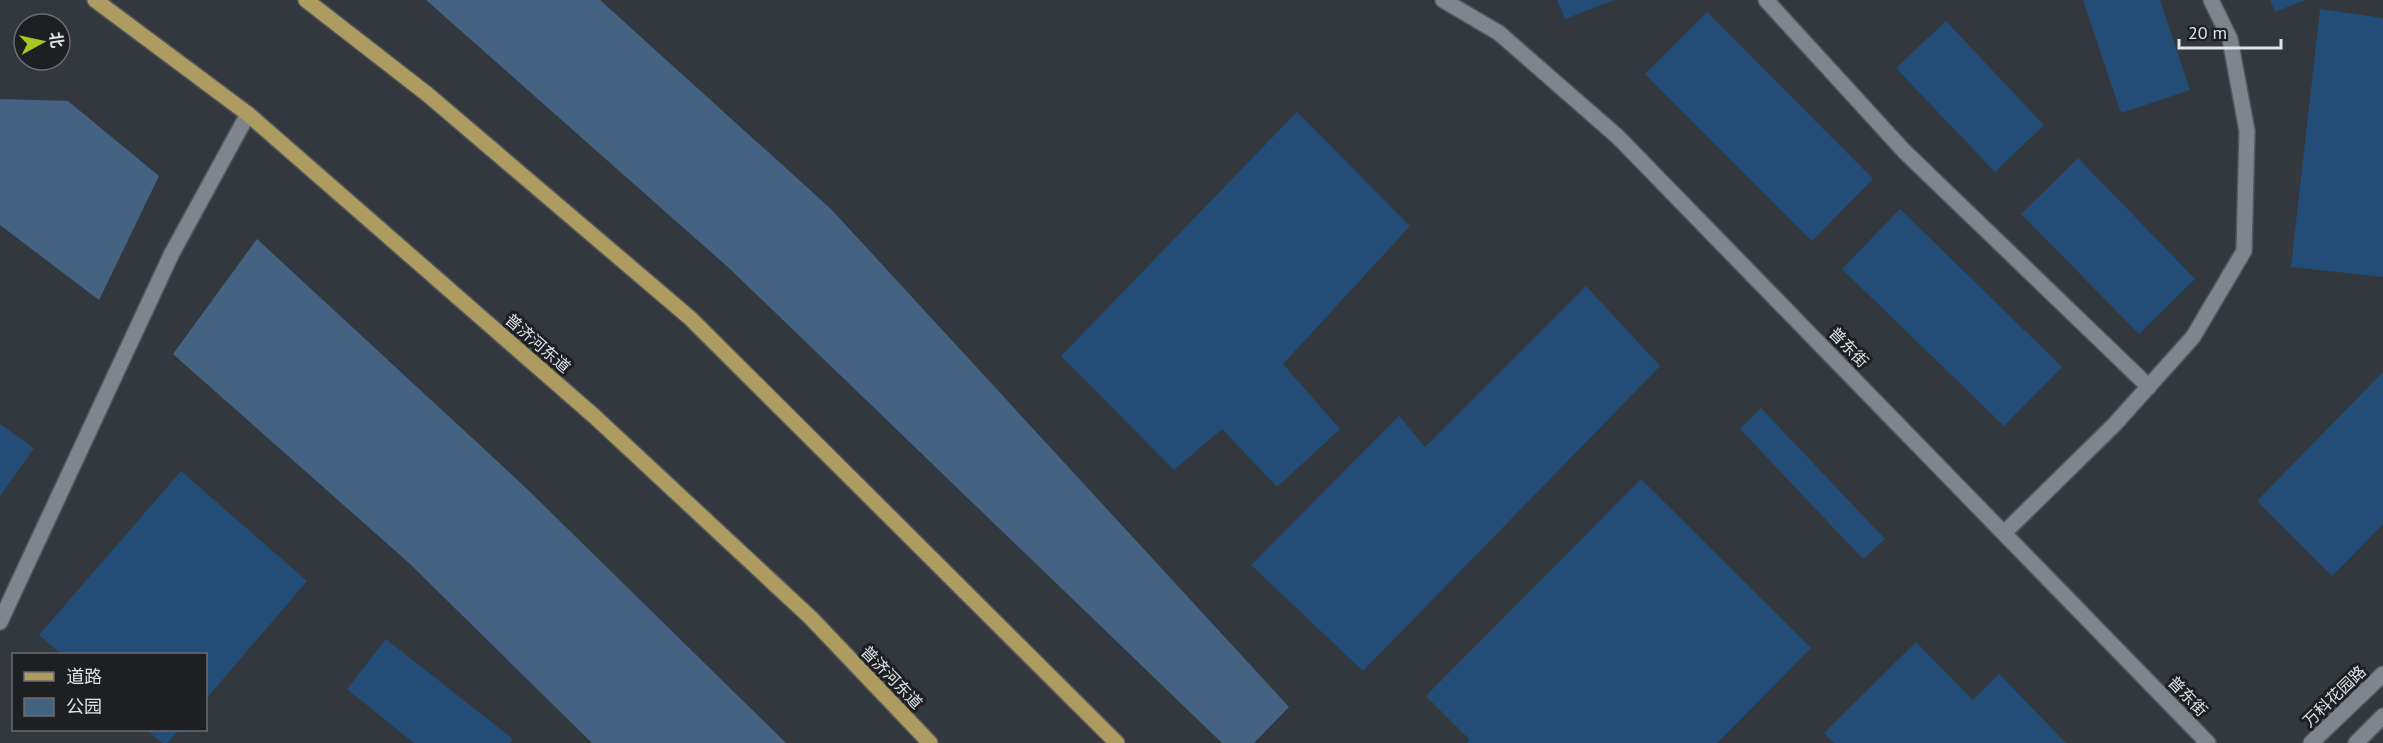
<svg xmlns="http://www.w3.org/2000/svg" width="2383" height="743" viewBox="0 0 2383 743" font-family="'PT Sans','Noto Sans SC',sans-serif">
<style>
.green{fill:#446383}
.building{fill:#234d76}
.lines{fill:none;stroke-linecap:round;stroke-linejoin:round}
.service-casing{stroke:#51575b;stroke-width:18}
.minor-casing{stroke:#51575b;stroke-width:18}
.tertiary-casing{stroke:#51575b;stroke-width:18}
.primary-casing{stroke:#51575b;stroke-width:18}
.service{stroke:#7e858c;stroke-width:15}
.minor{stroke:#7e858c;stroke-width:15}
.tertiary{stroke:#7e858c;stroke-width:15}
.primary{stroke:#ae9b60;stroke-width:15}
.labels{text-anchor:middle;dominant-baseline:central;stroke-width:6;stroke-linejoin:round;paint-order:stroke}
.street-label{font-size:16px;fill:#dfe3e7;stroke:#1d1f22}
</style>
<rect width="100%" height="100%" fill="#33383e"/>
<path class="green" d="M426 0H600L831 209 1289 707 1254 743H1222L730 269Z
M0 99 68 101 159 176 99 300 0 225Z
M257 239 525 487 786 743H592L409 563 173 354Z"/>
<path class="building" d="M1557 0H1614L1565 19Z
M2083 0H2160L2190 90 2121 113Z
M2270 0H2305L2275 12Z
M2320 9 2383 18V277L2291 267Z
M1707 12 1873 179 1812 241 1645 74Z
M1946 21 2044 125 1995 172 1896 68Z
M1297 112 1410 226 1283 364 1340 429 1277 487 1222 429 1174 470 1061 356Z
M2078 158 2195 279 2139 334 2021 214Z
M1900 209 2062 367 2004 426 1842 269Z
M1586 286 1660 366 1363 671 1251 565 1399 416 1425 447Z
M2383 372V524L2332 576 2257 501Z
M1761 408 1885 539 1863 559 1740 429Z
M0 424 34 448 0 496Z
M181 471 307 581 206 699V654H61L39 635Z
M1641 479 1811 648 1717 743H1467L1470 740 1426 696Z
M386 639 513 739 510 743H414L347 689Z
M1916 642 1973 700 1999 674 2066 743H1834L1824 733Z
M147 730H179L167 743H162Z"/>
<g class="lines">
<defs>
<path id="service" d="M1766 0 1904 151 2149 387
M2005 532 2114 425 2193 337 2244 251 2247 131 2230 39 2211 0"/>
<path id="minor" d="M1443 0 1499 33 1618 137 2208 743
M0 622 172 253 248 114"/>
<path id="tertiary" d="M2311 743 2383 674
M2356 743 2383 716"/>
<path id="primary" d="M95 0 248 114 594 416 811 618 930 743
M306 0 427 94 690 318 1117 743"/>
</defs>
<use href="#service" class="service-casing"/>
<use href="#minor" class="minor-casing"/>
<use href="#tertiary" class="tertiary-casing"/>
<use href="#primary" class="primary-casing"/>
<use href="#service" class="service"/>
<use href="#minor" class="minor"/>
<use href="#tertiary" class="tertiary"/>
<use href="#primary" class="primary"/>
</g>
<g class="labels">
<g class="street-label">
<text transform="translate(538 343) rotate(41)">普济河东道</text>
<text transform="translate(1849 347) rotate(46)">普东街</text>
<text transform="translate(892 677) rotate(46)">普济河东道</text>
<text transform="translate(2188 696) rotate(46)">普东街</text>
<text transform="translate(2334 696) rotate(-44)">万科花园路</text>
</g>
</g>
<rect x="12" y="653" width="195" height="78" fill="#1d1f22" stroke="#6b6d71" stroke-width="1.5"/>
<rect x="24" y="672" width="30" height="9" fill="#ae9b60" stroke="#6b6d71" stroke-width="1.5"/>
<text x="66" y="683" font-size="18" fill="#dfe3e7">道路</text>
<rect x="24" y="698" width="30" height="18" fill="#446383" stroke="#6b6d71" stroke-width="1.5"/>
<text x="66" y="713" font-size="18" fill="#dfe3e7">公园</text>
<g transform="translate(42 42) rotate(82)"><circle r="28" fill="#1d1f22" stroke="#6b6d71" stroke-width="1.5"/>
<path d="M0-4.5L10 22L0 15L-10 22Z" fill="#a5c823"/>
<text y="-9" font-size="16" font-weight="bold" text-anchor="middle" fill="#dfe3e7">北</text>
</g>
<path d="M2179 39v9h102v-9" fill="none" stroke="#dfe3e7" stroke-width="3"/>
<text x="2188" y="39" font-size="18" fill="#dfe3e7" stroke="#1d1f22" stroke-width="4.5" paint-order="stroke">20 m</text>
</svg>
